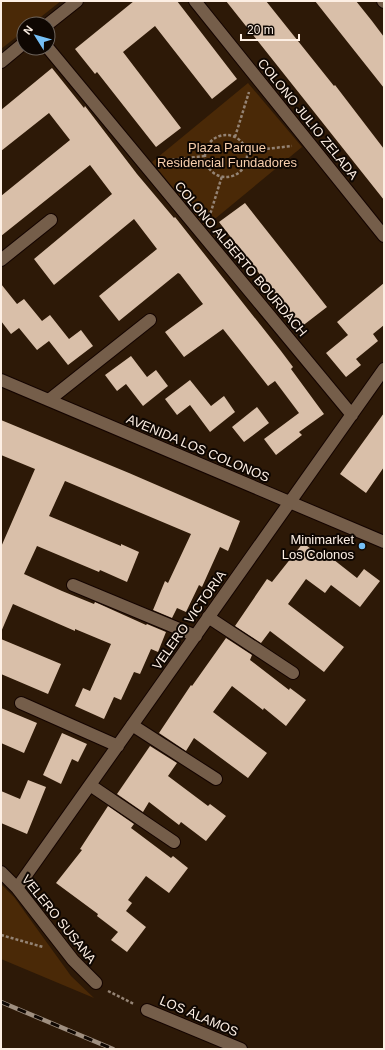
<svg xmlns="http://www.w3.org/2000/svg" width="385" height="1050" viewBox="0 0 385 1050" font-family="Helvetica,sans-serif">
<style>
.green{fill:#4a2907}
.building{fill:#d9bfa9}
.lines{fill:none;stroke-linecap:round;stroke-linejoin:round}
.minor-casing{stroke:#140400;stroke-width:14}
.path{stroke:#948374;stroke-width:2.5;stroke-dasharray:3 2;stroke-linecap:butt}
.minor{stroke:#755e4a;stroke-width:12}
.rail-casing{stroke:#9f8f80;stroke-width:4.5}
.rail{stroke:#0f0702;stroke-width:3;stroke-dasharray:9;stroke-linecap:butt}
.poi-dot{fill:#76c0f7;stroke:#0f0702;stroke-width:1.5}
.labels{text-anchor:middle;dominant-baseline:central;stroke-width:4;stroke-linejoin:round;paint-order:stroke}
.street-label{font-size:13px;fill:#fdefe4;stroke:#0f0702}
.park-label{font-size:13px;fill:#f7ceac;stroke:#0f0702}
.poi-label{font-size:13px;fill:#fdefe4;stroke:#0f0702;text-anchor:end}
</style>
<rect width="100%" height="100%" fill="#2d1907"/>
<path class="green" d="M1 1H61L32 24H24V31L1 49Z
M248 83 302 147 205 227 152 162Z
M1 884 14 897 71 976 94 998 1 959Z"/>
<path class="building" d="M134 1H177L237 79 212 99 155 26 123 52 181 128 156 147 97 72 95 74 75 49Z
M226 1H266L334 86 335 85 384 149V200Z
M315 1H356L372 21 384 37V88Z
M52 68 84 108 85 106 137 174 174 218 175 217 281 351 293 367 291 369 324 414 299 432 302 435 276 455 264 439 299 413 275 381 268 386 223 329 184 357 165 332 203 304 180 274 178 273 119 321 99 296 157 249 134 219 54 285 34 259 112 194 90 165 1 236V196L70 140 49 113 1 151V110Z
M245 203 327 307 301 327 219 222Z
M384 283V325L373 334 378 341 356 359 361 365 346 377 326 353 348 335 337 322Z
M1 284 17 304 24 299 42 321 50 315 69 339 81 330 93 346 68 365 49 341 37 350 19 328 11 334 1 321Z
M131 356 147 377 156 370 168 386 143 406 126 384 117 391 105 375Z
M190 380 211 406 224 396 235 412 210 432 190 405 177 415 165 399Z
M257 407 269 423 244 442 232 427Z
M384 413V467L366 493 340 474Z
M1 420 129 473 240 521 228 551 220 547 202 587 199 585 186 612 177 608 172 618 153 610 165 581 168 583 191 534 65 481 49 516 121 546V544L139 552 127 582 100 570 99 572 37 546 24 574 62 591 94 604 95 602 146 625 147 624 166 632 158 652 151 649 140 674 134 672 121 700 114 697 104 719 75 706 83 688 90 691 111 644 75 629V631L13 604 1 632V547L35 469 1 455Z
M303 543 326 560 329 556 357 578 364 569 380 581 360 607 331 585 325 593 306 579 288 604 344 647 324 672 270 631 261 643 235 626 267 579 272 582Z
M226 638 252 655 250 660 289 690 290 688 306 700 286 726 264 708 263 710 232 686 213 712 267 753 248 778 194 738 186 751 159 733 191 685 192 686Z
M1 639 61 664 48 694 1 674Z
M1 708 37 723 24 753 1 743Z
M62 733 87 744 78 762 72 759 61 784 43 775Z
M150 746 177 763 168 776 208 806 210 804 226 816 206 841 181 822 179 825 149 802 143 812 117 794Z
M28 780 46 787 27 834 1 823V791L20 799Z
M108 806 134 824 131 828 171 858 173 856 188 868 169 893 146 876 128 900 132 903 126 911 146 927 127 952 111 940 118 932 97 916 98 914 56 883 82 850 80 849Z"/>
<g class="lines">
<defs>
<path id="minor" d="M195 1 384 236
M383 1 384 2
M48 24 77 1
M48 48 352 415
M1 62 24 43
M1 260 51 220
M1 380 384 542
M49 400 150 320
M73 585 196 636
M208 617 293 673
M21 703 118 746
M132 725 216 779
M90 785 174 842
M1 872 17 888 73 960 96 983
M17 888 384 369
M147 1010 241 1049"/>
</defs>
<use href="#minor" class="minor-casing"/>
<path class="path" d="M205 156a21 21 0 1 1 42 0a21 21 0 1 1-42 0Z
M235 137 249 92
M247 151 292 146
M162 161 205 156
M209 218 222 176
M1 935 43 947
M108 991 134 1004"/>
<use href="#minor" class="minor"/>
<defs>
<path id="rail" d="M1 1002 113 1049"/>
</defs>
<use href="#rail" class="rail-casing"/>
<use href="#rail" class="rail"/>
</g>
<circle class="poi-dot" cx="362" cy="546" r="4"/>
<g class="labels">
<g class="street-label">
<text transform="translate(308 119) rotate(51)">COLONO JULIO ZELADA</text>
<text transform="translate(241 259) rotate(50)">COLONO ALBERTO BOURDACH</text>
<text transform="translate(198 448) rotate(23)">AVENIDA LOS COLONOS</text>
<text transform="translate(189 620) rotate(-55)">VELERO VICTORIA</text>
<text transform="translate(59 919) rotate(51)">VELERO SUSANA</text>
<text transform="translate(199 1016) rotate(23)">LOS ÁLAMOS</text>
</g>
<g class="park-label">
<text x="227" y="147">Plaza Parque<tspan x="227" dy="15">Residencial Fundadores</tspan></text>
</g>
<g class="poi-label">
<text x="354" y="539">Minimarket<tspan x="354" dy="15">Los Colonos</tspan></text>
</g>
</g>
<rect width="385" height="1050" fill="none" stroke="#fdefe4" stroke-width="4"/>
<g transform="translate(36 36) rotate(307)"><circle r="19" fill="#0f0702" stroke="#6e645c"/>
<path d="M0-3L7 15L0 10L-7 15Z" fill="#76c0f7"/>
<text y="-6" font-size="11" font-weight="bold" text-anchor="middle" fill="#fdefe4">N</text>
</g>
<path d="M241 34v6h58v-6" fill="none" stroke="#fdefe4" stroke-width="2"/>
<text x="247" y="34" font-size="12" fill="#fdefe4" stroke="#0f0702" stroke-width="3" paint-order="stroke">20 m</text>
</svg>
